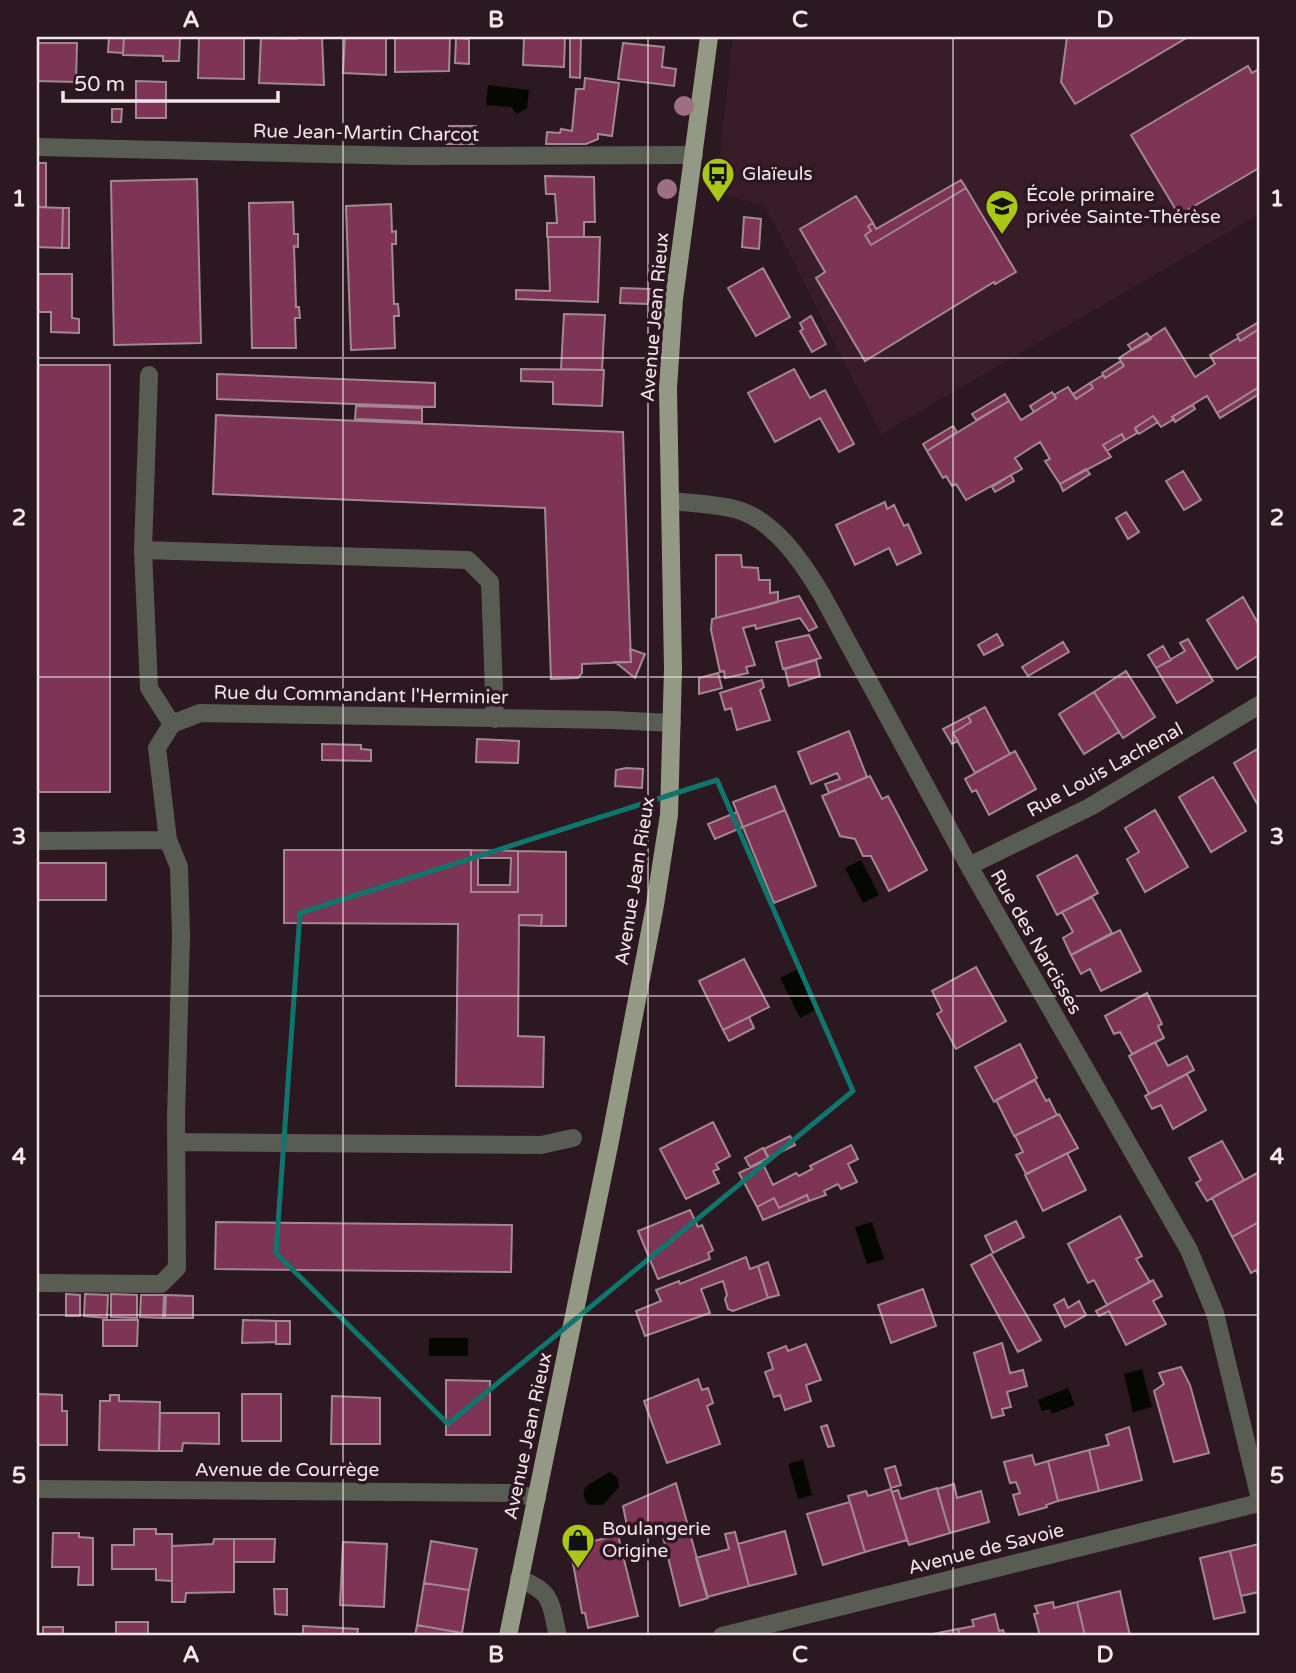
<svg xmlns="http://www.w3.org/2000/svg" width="1296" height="1673" viewBox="0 0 1296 1673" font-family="'Varela Round',sans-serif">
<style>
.built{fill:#381d28}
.water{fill:#050800}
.building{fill:#7d3455;stroke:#a38891;stroke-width:2;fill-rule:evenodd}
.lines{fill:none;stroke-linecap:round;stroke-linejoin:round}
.minor{stroke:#595c52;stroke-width:18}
.major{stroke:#939984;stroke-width:18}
.tree{fill:#9d7081}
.marked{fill:none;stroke:#0f766e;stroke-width:5;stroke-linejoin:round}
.grid{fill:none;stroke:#f4e5ea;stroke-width:2;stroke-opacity:0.55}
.labels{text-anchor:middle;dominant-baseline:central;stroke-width:7;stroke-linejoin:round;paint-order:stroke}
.street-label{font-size:19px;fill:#f4e5ea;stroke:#2c1820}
.poi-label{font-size:19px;fill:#f4e5ea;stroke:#2c1820;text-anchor:start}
.neatline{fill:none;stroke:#f4e5ea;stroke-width:2.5}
.grid-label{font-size:23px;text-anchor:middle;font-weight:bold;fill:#f4e5ea}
</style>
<rect width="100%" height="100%" fill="#2c1820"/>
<path class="built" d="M733 37H1259V214L881 434 765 206 716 192Z"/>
<path class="water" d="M488 85 529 90 527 108 517 114 511 107 486 105Z
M861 860 879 895 863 903 845 868Z
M798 969 819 1008 800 1018 780 978Z
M872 1222 884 1259 867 1264 855 1227Z
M429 1338H468V1356H429Z
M1142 1369 1152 1407 1133 1412 1124 1374Z
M1068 1388 1075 1405 1052 1414 1050 1409 1042 1411 1038 1400Z
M803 1460 812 1495 798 1499 788 1464Z
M610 1472 618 1478 619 1487 603 1505H590C583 1500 582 1494 586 1486Z"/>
<path class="building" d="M109 37H124L123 53 108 52Z
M124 37H180L179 61H163V56L123 55Z
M199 37H244V79L198 78Z
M296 37H322L324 85 259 83 261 38 296 39Z
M345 37H386V75L343 73Z
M395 37H450L449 71 395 72Z
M524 37H565L564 67 523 65Z
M570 37H581L580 78 570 77Z
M1067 37H1188L1075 104 1061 82Z
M456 38 469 39V64L455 63Z
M37 43H77L76 82 37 81Z
M623 43 664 47 662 67 676 69 674 86 618 79Z
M1248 66 1252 73 1259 69V168L1179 215 1131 135Z
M585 78 619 83 612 136 598 134V139L586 144H546L547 132 560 133 561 129 572 131 576 89H584Z
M136 81 166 82V118H136Z
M112 109H122L121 122H112Z
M449 126H476L474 144H447Z
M37 163H46V207H37Z
M545 176 594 177 595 222H584V237H547V223H557L555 194H546Z
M197 179 201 343 114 345 111 181Z
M961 180 966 188 871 245 865 235 871 231 868 226 873 223 876 229Z
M966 188 1016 272 995 284 994 282 865 361 816 278 825 272 800 229 856 196 873 223 868 226 871 231 865 235 871 245Z
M293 202 294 234H298V247L294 246 296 307H299L300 318H295L296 348H252L249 203Z
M391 204 392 232 396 231V244H392L394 304H398L399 316H394L395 348 351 350 346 206Z
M37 207 63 208 62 248 37 247Z
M63 208H69V248H62Z
M744 217 761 219 759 249 742 247Z
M548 237H600L598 302 516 299V290L550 291Z
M763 268 790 317 756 336 728 288Z
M37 274H72V318L79 319V333L51 332V312H37Z
M621 288 650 289 648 304 620 303Z
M564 314 605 315 602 370 561 369Z
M811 316 826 344 812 352 800 331 803 329 800 323Z
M1259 322V329L1240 341 1237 335Z
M1165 328 1195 377 1215 364 1210 355 1238 338 1240 341 1259 329V387L1217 413 1207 396 1172 417 1174 419 1161 427 1153 416 1135 428 1137 433 1125 440 1122 434 1103 445 1111 457 1060 484 1045 461 1050 459 1040 442 1015 458 1022 469 966 500 956 484 952 486 946 476 943 478 927 451 1009 401 1021 420 1056 398 1054 395 1068 387 1076 399 1093 388 1090 383 1103 375 1105 378 1124 366 1119 358Z
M1147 333 1151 339 1132 350 1128 345Z
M1121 361 1124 366 1105 378 1102 373Z
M37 365H110V792H37Z
M521 369 604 370 602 406 553 404V382L521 381Z
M794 369 810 398 825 390 854 444 839 452 820 418 775 442 748 393Z
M217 374 435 383V407L217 399Z
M1090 383 1093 388 1076 399 1073 394Z
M1259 387V394L1220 418 1217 413Z
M1052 392 1056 398 1034 412 1030 406Z
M1005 394 1009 401 976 420 972 414Z
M1193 405 1195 409 1175 422 1172 417Z
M356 406 422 408V422L355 419Z
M216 415 623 432 631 662 582 664V673L578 678 551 679 545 508 213 494Z
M1153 416 1158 422 1139 434 1135 428Z
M953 426 957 432 927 451 923 444Z
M1122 434 1125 440 1107 451 1103 445Z
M1086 469 1090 474 1063 491 1060 484Z
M1183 471 1201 500 1184 510 1166 481Z
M1011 475 1014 481 995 492 992 487Z
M885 502 887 509 894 505 904 526 908 524 921 553 897 565 889 548 855 565 836 525Z
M1126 512 1139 532 1128 539 1116 518Z
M716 555H741L742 567 758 568 759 580H770V593L778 592V602L716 618Z
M799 596 817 627 809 631 800 618 756 629 755 625 743 628 755 665 746 667 748 673 725 678 724 671 720 672 711 630 712 619Z
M1243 597 1259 625V655L1237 669 1207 620Z
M997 634 1003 645 984 655 978 645Z
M809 635 821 658 783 669 776 642Z
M1188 639 1213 681 1177 703 1156 668 1185 651 1180 643Z
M1063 642 1069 652 1028 676 1022 667Z
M1163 646 1171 660 1156 668 1148 655Z
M630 649 645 654 635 678 615 662H631Z
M816 660 820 676 789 686 785 669Z
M1126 671 1155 717 1123 738 1094 692Z
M718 673 722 688 699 694V678Z
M762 680 764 687 760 690 770 720 737 730 731 708 725 710 720 693Z
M1094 692 1119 732 1084 754 1059 714Z
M985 707 1010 754 975 773 953 733 971 722 968 716Z
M968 716 971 722 953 733 958 741 952 744 943 729Z
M849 731 867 777 829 793 825 784 840 779 837 773 811 784 798 752Z
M477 739 519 741 518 763 476 762Z
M322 744 361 745V749L371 750V761L322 760Z
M1259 748V807L1234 763Z
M1015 751 1036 789 989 815 976 790 972 792 965 779Z
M626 768 643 769 642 788 615 786 616 770Z
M870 776 882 799 888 796 927 870 889 891 871 856H863L855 839 840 836 822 796Z
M1213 777 1246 831 1211 852 1179 797Z
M775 786 785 810 743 827 733 802Z
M785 810 816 886 774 903 743 827Z
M1155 810 1188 867 1145 892 1127 859 1139 852 1125 828Z
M737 812 743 827 715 839 708 824Z
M284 850H471V892H518V851L566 852V926H541L542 915H519L518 1036 544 1037 543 1087 456 1086 458 924 284 923Z
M471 850 518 851V892H471ZM478 858H511L510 885H478Z
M1077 855 1098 893 1057 915 1037 876Z
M37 863H106V900H37Z
M1092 897 1112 933 1071 955 1063 938 1073 932 1062 912Z
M519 915H542L541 926 519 925Z
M1120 930 1141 971 1101 991 1090 969 1081 974 1071 955Z
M744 959 769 1007 723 1030 699 981Z
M976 967 1006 1021 956 1049 937 1014 942 1011 932 991Z
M1147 993 1162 1024 1158 1026 1164 1038 1132 1054 1120 1032 1114 1034 1105 1016Z
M749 1017 754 1028 729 1041 723 1030Z
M1155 1042 1168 1066 1187 1056 1194 1070 1149 1094 1129 1056Z
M1020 1044 1037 1078 994 1102 975 1067Z
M1187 1074 1206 1110 1173 1129 1161 1105 1152 1109 1145 1096Z
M1035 1080 1046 1101 1049 1099 1057 1115 1014 1136 996 1100Z
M1059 1114 1078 1148 1026 1174 1016 1155 1023 1152 1015 1136Z
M713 1122 730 1156 716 1164 719 1169 713 1171 719 1183 686 1199 660 1149Z
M790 1136 795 1145 769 1158 764 1149Z
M1222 1141 1244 1180 1207 1201 1196 1183 1201 1180 1189 1158Z
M851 1145 858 1159 848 1164 857 1182 841 1189 838 1184 824 1191 826 1195 809 1201 807 1195 779 1208 774 1198 757 1207 739 1173 762 1162 773 1185 796 1173 799 1176 812 1169 810 1166Z
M763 1148 768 1158 750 1167 745 1158Z
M1067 1153 1086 1190 1043 1211 1025 1175Z
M1259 1172V1222L1232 1237 1212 1198Z
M807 1195 809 1201 763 1220 757 1207 774 1198 779 1208Z
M690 1210 698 1227 702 1225 713 1250 708 1253 710 1259 658 1279 638 1231Z
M1120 1216 1142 1256 1136 1259 1150 1282 1107 1305 1094 1280 1088 1283 1068 1244Z
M1016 1221 1024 1237 993 1253 985 1236Z
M216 1222 512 1225 511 1272 215 1269Z
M1259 1222V1277L1256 1270 1251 1273 1232 1237Z
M991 1254 1041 1340 1018 1352 971 1265Z
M746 1257 750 1269 758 1266 768 1298 733 1311 728 1309 725 1299 727 1295 723 1281 701 1289 710 1313 645 1336 636 1311 661 1301 656 1290 679 1281 680 1284Z
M768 1262 779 1295 768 1298 758 1266Z
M1153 1280 1162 1296 1153 1301 1166 1324 1126 1345 1109 1311 1099 1316 1096 1311Z
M923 1289 936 1326 891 1343 878 1305Z
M66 1294 80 1295V1316H66Z
M85 1294 108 1295 107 1318 84 1316Z
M111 1294 137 1295V1318L111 1317Z
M141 1295H164L163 1318 140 1317Z
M166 1295 193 1296V1318H165Z
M1064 1299 1068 1308 1079 1301 1086 1315 1065 1327 1054 1305Z
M103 1320H138L137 1346H103Z
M243 1320 276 1321V1342L242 1343Z
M276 1321H290V1344H276Z
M1002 1343 1010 1373 1023 1370 1027 1386 1007 1392 1011 1407 1002 1409 1004 1415 992 1418 974 1353Z
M806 1344 821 1380 806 1385 811 1401 785 1410 780 1395 774 1397 765 1372 773 1369 768 1353 786 1346 788 1351Z
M1181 1367 1190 1385 1209 1453 1174 1462 1154 1391 1164 1384 1159 1373Z
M698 1379 702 1390 708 1388 713 1403 707 1406 720 1444 667 1463 644 1401Z
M446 1380 490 1381V1435H446Z
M37 1394 62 1395V1411H67V1445H37Z
M242 1394H281V1441H242Z
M110 1395H119V1401L160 1402 159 1451 99 1450 100 1401H110Z
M332 1396 380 1398V1444H331Z
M160 1413H219V1444L183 1443 182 1451H159Z
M827 1425 834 1446 828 1447 821 1427Z
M1129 1427 1142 1480 1099 1491 1089 1450 1109 1445 1106 1435Z
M1089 1450 1099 1491 1058 1501 1048 1461Z
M1032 1455 1035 1465 1048 1461 1058 1501 1046 1505 1047 1507 1019 1515 1013 1495 1020 1493 1016 1482 1010 1483 1004 1462Z
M895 1466 901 1485 891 1488 885 1469Z
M676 1483 708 1598 680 1606 662 1533 648 1536 645 1525 632 1528 627 1526 623 1506Z
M954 1484 957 1498 981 1491 989 1522 950 1533 937 1489Z
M937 1488 950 1533 909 1545 892 1492 898 1490 901 1499Z
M891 1489 907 1540 865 1552 848 1496 866 1491 868 1496Z
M850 1502 865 1552 823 1565 807 1514Z
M134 1529H156V1534H172V1581L156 1580V1569H112V1545H134Z
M785 1531 796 1574 749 1586 738 1544Z
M735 1532 749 1586 707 1597 696 1558 729 1549 725 1534Z
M53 1533H79V1537L93 1538V1585H78L79 1567H52Z
M618 1535 638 1616 588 1628 585 1613H582L570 1547Z
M214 1539H234V1592L186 1593 185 1602H172V1546L213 1544Z
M234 1539H275L274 1562H234Z
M431 1541 477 1549 469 1590 424 1583Z
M343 1542 387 1544 384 1607 340 1605Z
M1259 1544V1592L1241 1596 1230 1551Z
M1230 1551 1245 1612 1214 1619 1200 1558Z
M424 1583 469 1590 462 1633 417 1625Z
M274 1589H287V1615L275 1614Z
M1120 1591 1130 1636H1085L1077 1602Z
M1053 1602 1054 1608 1077 1602 1085 1636H1040L1034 1614 1038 1613 1035 1606Z
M995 1614 999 1631 1003 1630 1005 1636H960L958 1629 974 1626 972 1620Z
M116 1622H148V1635H116Z
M417 1625 462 1633 461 1636H415Z
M303 1626 358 1629 357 1636H303Z
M43 1627H63V1635H43Z
M958 1629 960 1636H923Z"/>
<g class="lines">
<path class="minor" d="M37 147 408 156 694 155
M149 375 143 550 149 688 172 724
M670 501C691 503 714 504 735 509 774 519 803 563 822 595L969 866 1189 1250 1215 1313 1259 1495
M143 550 468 560 490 582 495 719
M37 841 168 840
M969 866 1090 807 1259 705
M176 1142 541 1145 573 1138
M37 1283 161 1284 177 1268 176 1117 181 936 179 867 168 840 157 748 172 724 200 713 613 720 672 723
M37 1489 512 1493 537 1498
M519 1579C554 1592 550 1603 558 1636
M722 1636 1259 1503"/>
<path class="major" d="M508 1636 610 1141 655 905 669 815 673 669 668 388 674 299 709 37"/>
</g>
<g class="tree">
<circle cx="684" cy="106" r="10"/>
<circle cx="667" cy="189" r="10"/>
</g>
<path class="marked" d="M717 780 853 1091 448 1424 276 1253 300 913Z"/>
<path class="grid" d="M343 37V1636M648 37V1636M953 37V1636M37 358H1259M37 677H1259M37 996H1259M37 1315H1259"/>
<defs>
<symbol id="bus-pin" viewBox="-11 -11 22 30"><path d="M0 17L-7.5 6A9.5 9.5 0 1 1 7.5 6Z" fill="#aac717" stroke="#2c1820"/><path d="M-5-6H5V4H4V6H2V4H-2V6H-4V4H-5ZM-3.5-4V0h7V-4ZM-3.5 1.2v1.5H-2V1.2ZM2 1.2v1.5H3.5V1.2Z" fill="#111"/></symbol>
<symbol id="school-pin" viewBox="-11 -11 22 30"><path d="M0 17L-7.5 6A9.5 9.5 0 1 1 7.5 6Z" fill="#aac717" stroke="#2c1820"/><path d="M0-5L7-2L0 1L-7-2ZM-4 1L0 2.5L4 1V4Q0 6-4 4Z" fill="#111"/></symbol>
<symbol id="shop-pin" viewBox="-11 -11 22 30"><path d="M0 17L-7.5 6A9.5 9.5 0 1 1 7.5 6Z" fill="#aac717" stroke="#2c1820"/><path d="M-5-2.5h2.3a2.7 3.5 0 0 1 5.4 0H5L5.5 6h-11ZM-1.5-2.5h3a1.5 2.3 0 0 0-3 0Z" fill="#111"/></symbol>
</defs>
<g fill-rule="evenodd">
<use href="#bus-pin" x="699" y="155" width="38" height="52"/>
<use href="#school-pin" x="983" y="187" width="38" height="52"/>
<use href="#shop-pin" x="559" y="1521" width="38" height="52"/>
</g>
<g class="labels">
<g class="street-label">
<text transform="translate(366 133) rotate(1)">Rue Jean-Martin Charcot</text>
<text transform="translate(655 317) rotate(-85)">Avenue Jean Rieux</text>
<text transform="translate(361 695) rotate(1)">Rue du Commandant l'Herminier</text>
<text transform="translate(1105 770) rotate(-29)">Rue Louis Lachenal</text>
<text transform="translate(635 881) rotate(-81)">Avenue Jean Rieux</text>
<text transform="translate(1036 942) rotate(60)">Rue des Narcisses</text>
<text transform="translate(528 1436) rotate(-78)">Avenue Jean Rieux</text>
<text x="287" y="1470">Avenue de Courrège</text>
<text transform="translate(986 1549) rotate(-14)">Avenue de Savoie</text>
</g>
<g class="poi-label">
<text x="742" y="174">Glaïeuls</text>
<text x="1026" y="195">École primaire<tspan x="1026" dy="22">privée Sainte-Thérèse</tspan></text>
<text x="602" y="1529">Boulangerie<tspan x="602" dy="22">Origine</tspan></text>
</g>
</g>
<rect width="1296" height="1673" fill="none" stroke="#2c1820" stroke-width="77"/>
<path d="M63 91v10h215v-10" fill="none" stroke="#f4e5ea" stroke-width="3.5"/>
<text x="74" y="91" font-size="21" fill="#f4e5ea" stroke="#2c1820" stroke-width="5" paint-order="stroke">50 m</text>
<rect x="38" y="38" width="1220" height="1596" class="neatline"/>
<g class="grid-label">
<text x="191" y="27">A</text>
<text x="496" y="27">B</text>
<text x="800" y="27">C</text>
<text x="1105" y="27">D</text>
<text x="19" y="206">1</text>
<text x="1277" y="206">1</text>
<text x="19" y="525">2</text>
<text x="1277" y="525">2</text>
<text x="19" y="844">3</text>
<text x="1277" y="844">3</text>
<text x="19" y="1164">4</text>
<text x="1277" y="1164">4</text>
<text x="19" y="1483">5</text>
<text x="1277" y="1483">5</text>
<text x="191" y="1662">A</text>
<text x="496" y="1662">B</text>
<text x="800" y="1662">C</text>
<text x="1105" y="1662">D</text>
</g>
</svg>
